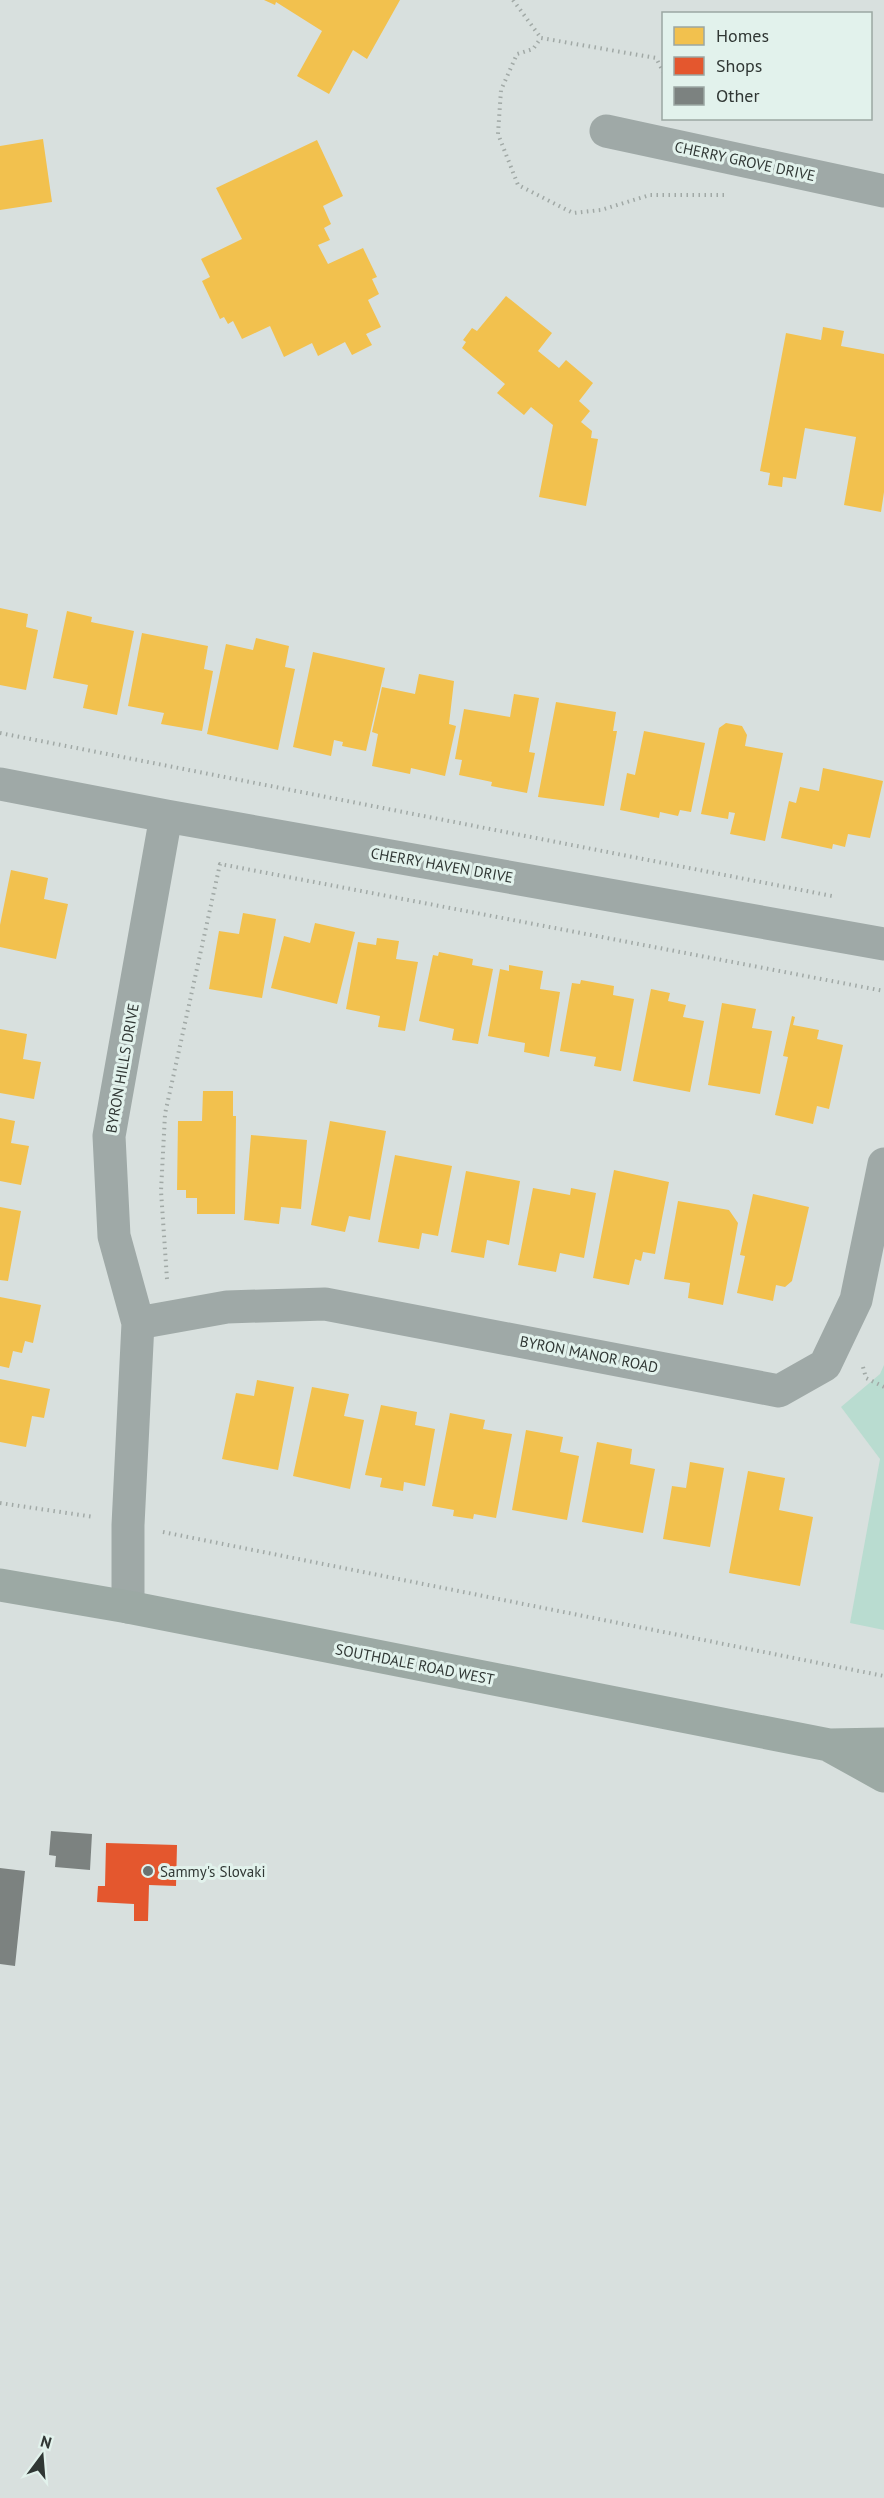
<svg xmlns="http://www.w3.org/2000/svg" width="884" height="2498" viewBox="0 0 884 2498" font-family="'PT Sans',sans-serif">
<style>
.green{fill:#b9dcd0}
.homes{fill:#f2c14e}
.shops{fill:#e4572e}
.building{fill:#7c8280}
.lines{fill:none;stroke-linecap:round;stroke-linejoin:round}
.path{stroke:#a1a9a6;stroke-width:4;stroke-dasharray:1.5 4.5;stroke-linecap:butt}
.street{stroke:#9fa9a7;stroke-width:33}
.secondary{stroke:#9ca9a4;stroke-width:33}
.poi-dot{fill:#6b7270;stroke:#e2f2ec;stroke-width:2}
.labels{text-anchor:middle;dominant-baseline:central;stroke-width:6;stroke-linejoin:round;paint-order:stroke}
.street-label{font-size:15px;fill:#303734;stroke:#e2f2ec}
.poi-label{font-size:15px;fill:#303734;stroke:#e2f2ec;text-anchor:start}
</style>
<rect width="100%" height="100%" fill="#d8e0de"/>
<path class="green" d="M884 1365V1630L850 1623 880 1459 841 1407 880 1374Z"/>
<path class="homes" d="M264 0H400L367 59 353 50 329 94 297 76 322 31 276 2 275 5Z
M43 139 52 202 0 210V146Z
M317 140 343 196 323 206 331 224 324 228 330 240 318 245 328 264 363 248 377 277 372 279 379 294 368 300 381 327 366 334 372 345 352 355 345 342 318 356 312 343 284 357 270 326 242 339 233 321 228 324 224 317 220 319 202 281 210 277 201 259 242 239 216 188Z
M506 296 552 333 538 351 559 368 566 360 593 383 579 401 590 411 581 422 592 431 591 438 598 439 586 506 539 497 553 425 531 407 524 415 497 393 505 384 462 348 466 342 463 340 472 328 477 331Z
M823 327 844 331 841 346 884 354V492L881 512 844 505 856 437 805 428 796 479 783 477 782 487 768 485 770 473 760 471 786 333 821 340Z
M0 608 28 614 26 627 38 630 26 690 0 685Z
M67 611 92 617 91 622 134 631 117 715 83 708 88 685 53 678Z
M142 633 208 646 204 669 213 671 202 731 161 724 164 713 128 706Z
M256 638 289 646 285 667 295 669 278 750 207 734 226 644 253 650Z
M313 652 385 668 366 751 342 746 343 742 334 740 331 756 293 747Z
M419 674 454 681 449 724 456 726 445 776 411 768 410 774 372 766 378 734 372 732 382 687 415 694Z
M514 694 539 698 529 752 535 753 527 793 491 786 492 782 459 775 462 760 455 759 464 709 510 717Z
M556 702 616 712 613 731H617L604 806 538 797Z
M726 723 742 726 747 735 745 746 783 753 765 841 730 834 735 813 729 812 728 819 701 814 719 728Z
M644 731 705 743 691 812 680 810 678 816 660 812 659 818 620 810 627 773 635 775Z
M823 768 883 781 870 838 848 834 845 847 833 844 832 849 781 838 789 801 796 803 800 787 819 791Z
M11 870 48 878 44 899 68 904 56 959 0 947V925Z
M243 913 276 919 262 998 209 989 219 931 239 934Z
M315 923 355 932 337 1004 271 988 284 936 310 943Z
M377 938 399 941 396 959 418 962 405 1031 378 1027 380 1016 346 1009 358 942 376 945Z
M439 952 473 959 472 965 493 969 478 1044 452 1040 454 1029 419 1021 433 955 438 956Z
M509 965 543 971 540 989 560 992 549 1057 524 1052 525 1043 488 1036 500 969 509 971Z
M581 980 614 986 613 995 634 999 621 1071 594 1066 596 1057 560 1051 572 983 580 984Z
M651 989 670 993 668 1001 686 1005 683 1017 704 1021 690 1092 633 1081Z
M722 1003 756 1009 752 1028 772 1031 760 1094 708 1085Z
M792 1016 795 1017 793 1025 819 1030 817 1039 843 1045 829 1109 817 1106 813 1124 775 1115 788 1057 783 1056Z
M0 1029 27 1034 23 1059 41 1062 34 1099 0 1093Z
M203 1091H233V1116H236L235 1214H197V1198H186V1190H177L178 1121H202Z
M0 1118 15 1121 11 1143 29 1146 21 1185 0 1181Z
M330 1121 386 1131 370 1220 349 1216 345 1232 311 1225Z
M251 1135 307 1140 301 1209 281 1207 279 1224 244 1220Z
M395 1155 452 1166 438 1236 422 1233 419 1249 378 1242Z
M614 1170 669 1182 655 1254 643 1252 641 1261 635 1259 629 1285 593 1278Z
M466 1171 520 1181 509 1245 487 1240 484 1258 451 1252Z
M533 1188 570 1195 571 1188 596 1193 584 1258 560 1253 556 1272 518 1265Z
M753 1194 809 1207 792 1281 785 1287 776 1285 773 1301 737 1293 745 1256 740 1255Z
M678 1201 729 1210 738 1223 723 1305 688 1298 690 1283 664 1279Z
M0 1207 21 1211 8 1281 0 1280Z
M0 1297 41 1305 33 1343 25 1341 22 1353 13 1351 9 1368 0 1366Z
M0 1379 50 1389 44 1418 32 1416 26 1447 0 1442Z
M257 1380 294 1387 278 1470 222 1459 236 1393 254 1396Z
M312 1387 349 1394 344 1416 364 1420 350 1489 293 1476Z
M381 1405 417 1412 415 1425 435 1429 425 1486 404 1482 403 1491 380 1487 382 1478 365 1475Z
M450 1413 485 1420 483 1429 512 1434 496 1518 474 1514 473 1519 453 1516 454 1510 432 1506Z
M526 1430 563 1437 560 1452 579 1456 567 1520 512 1510Z
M597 1442 632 1449 630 1464 655 1469 643 1533 582 1522Z
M690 1462 724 1468 710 1547 663 1539 672 1486 686 1488Z
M748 1471 785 1478 779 1510 813 1517 800 1586 729 1573Z"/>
<path class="shops" d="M106 1843 177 1845 176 1886 149 1885 148 1921H134V1904L97 1902 98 1886H105Z"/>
<path class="building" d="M51 1831 92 1834 90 1870 55 1867 56 1856 49 1855Z
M0 1868 25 1871 15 1966 0 1964Z"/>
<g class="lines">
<path class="path" d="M513 0 541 38
M664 73 656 58 541 38 533 49 517 54 501 90 498 134 518 185 573 213 601 210 650 195H724
M0 733 832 896
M167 1279 161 1191 165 1114 220 864 884 991
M863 1367 866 1378 884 1387
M0 1503 94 1517
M163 1532 884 1676"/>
<path class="street" d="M606 131 884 191
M0 784 166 816 884 944
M138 1323 227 1307 325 1304 779 1391 825 1365 856 1300 884 1164
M128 1607V1525L138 1323 114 1236 109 1136 166 816"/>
<path class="secondary" d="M0 1585 128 1607 829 1745 884 1744
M830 1746 884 1776"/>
</g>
<circle class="poi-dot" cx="148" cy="1871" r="6"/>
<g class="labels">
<g class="street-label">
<text transform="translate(745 161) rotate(12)">CHERRY GROVE DRIVE</text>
<text transform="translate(442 865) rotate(10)">CHERRY HAVEN DRIVE</text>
<text transform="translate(122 1068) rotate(-80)">BYRON HILLS DRIVE</text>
<text transform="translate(589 1354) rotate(11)">BYRON MANOR ROAD</text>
<text transform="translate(415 1664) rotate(11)">SOUTHDALE ROAD WEST</text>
</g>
<g class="poi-label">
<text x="160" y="1871">Sammy's Slovaki</text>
</g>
</g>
<rect x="662" y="12" width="210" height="108" fill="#e2f2ec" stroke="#9ba7a2" stroke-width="1.5"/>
<rect x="674" y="27" width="30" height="18" fill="#f2c14e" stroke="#9ba7a2" stroke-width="1.5"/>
<text x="716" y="42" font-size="18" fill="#303734">Homes</text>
<rect x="674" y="57" width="30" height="18" fill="#e4572e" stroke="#9ba7a2" stroke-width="1.5"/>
<text x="716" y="72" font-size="18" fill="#303734">Shops</text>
<rect x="674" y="87" width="30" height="18" fill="#7c8280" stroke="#9ba7a2" stroke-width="1.5"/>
<text x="716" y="102" font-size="18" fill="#303734">Other</text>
<g transform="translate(42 2456) rotate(16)" stroke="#e2f2ec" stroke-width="4.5" paint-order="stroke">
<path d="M0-4.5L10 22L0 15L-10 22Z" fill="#303734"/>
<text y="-9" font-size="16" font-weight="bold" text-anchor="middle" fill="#303734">N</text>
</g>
</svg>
